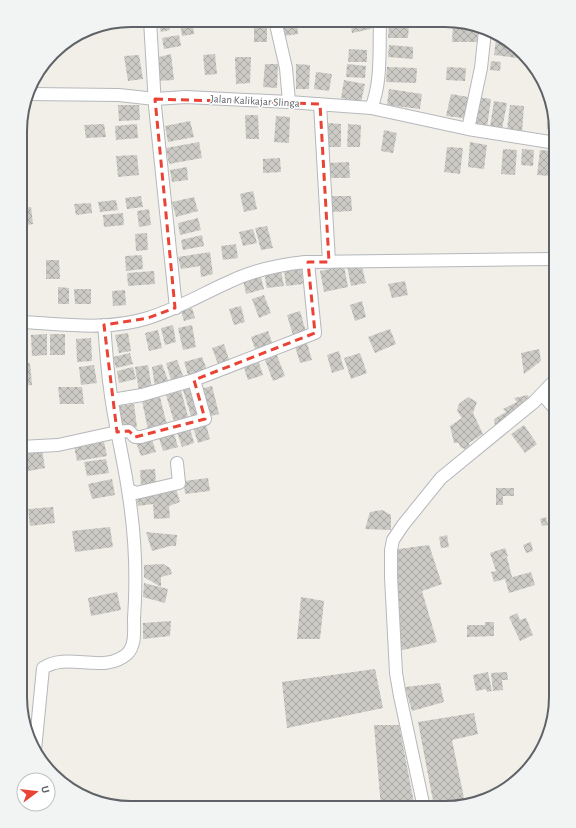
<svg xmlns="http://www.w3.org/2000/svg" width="576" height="828" viewBox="0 0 576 828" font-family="'Alegreya Sans',sans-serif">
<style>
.building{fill:url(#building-cross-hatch)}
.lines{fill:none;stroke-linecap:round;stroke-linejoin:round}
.minor-casing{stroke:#b5b8bc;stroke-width:14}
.minor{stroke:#fff;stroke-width:12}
.marked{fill:none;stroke:#ea4335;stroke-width:3;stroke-dasharray:8 5;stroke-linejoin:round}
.labels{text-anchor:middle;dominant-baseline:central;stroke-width:3;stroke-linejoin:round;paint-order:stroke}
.street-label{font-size:11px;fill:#5f6368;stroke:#fff}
.rim{fill:none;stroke:#5f6368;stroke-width:2}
</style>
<defs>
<pattern id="building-cross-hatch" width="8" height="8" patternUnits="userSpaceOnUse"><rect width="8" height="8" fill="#cccac5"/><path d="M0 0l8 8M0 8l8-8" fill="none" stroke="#a9a8a4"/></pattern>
</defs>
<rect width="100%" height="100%" fill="#f1efe8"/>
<path class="building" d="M135 20V28H119L118 22Z
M192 20 194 34 182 36 180 22Z
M297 21 298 34 284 36 283 22Z
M350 21H370L371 29 352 33Z
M254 22H267V42H254Z
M168 23 170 30 161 32 159 24Z
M453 24 469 25 478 29 477 42H452Z
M389 25H409L408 38H388Z
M179 35 181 46 164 49 162 38Z
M496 39 504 40 512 43 518 50 517 58 494 55Z
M389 45 413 47V59L388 57Z
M349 49 367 50V62H348Z
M171 54 174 80 157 81 155 58Z
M215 54 217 74 205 75 203 55Z
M139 55 143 79 128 81 124 56Z
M235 57H251L250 83 236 84Z
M491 61 501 62 500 71 490 70Z
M265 64H278L277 88 263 87Z
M296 64 310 65 309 89H296Z
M347 64 366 66 365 78 346 77Z
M387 67 417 68 416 83 386 82Z
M447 67 466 68 465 81 446 80Z
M316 72 332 74 329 91 314 89Z
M344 80 365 84 361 102 341 98Z
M389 89 422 94 420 109 387 105Z
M451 94 468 97 464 118 446 116Z
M477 97 491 99 487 127 473 125Z
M494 101 507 103 502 129 490 127Z
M118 105H139L140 120 119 121Z
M510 105 524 106 522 132 507 130Z
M549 110H551L556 130 547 129Z
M245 115H258L259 139H246Z
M276 116 290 117 289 143 274 142Z
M190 121 194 137 168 142 165 126Z
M328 123 341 124V147H327Z
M104 124 106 137 86 138 84 125Z
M137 124 138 138 116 140 115 126Z
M348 124 361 125 360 147H347Z
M384 130 397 133 393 153 381 151Z
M199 142 202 158 169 164 166 148Z
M470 142 487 145 484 169 468 167Z
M447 147 463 148 460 174 444 172Z
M503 149 517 150 515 175 501 174Z
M522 149 534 150 533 166 521 165Z
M540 150 555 151 551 176 537 175Z
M137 155 139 175 118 177 116 156Z
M280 158 281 172 263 173V159Z
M349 162 350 178H329L328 163Z
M187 167 188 180 172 182 170 170Z
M253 191 257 209 244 212 240 194Z
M141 196 143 207 127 209 125 198Z
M330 196H351L352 211 332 212Z
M194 197 198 211 176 217 172 202Z
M116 200 118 210 100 212 98 202Z
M91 203 92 213 76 215 74 204Z
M31 207 33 224 22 226 21 208Z
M149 209 151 225 139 227 137 211Z
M123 213 124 225 104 227 103 215Z
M198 218 201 230 180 235 178 223Z
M267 226 273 248 261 250 255 228Z
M253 229 257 243 243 246 239 232Z
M147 233 148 250 136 251 135 234Z
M202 235 204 246 183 250 181 240Z
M236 244 238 258 223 260 221 246Z
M210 252 213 274 201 277 200 266 181 269 178 257Z
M142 255 143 269 126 271 125 256Z
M46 260H59L60 279H46Z
M361 263 366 283 351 286 347 266Z
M344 266 348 287 324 292 320 271Z
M302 269 303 284 286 286 284 271Z
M154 271 155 284 128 286 127 273Z
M281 271 284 286 267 288 264 273Z
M556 273V307H553L551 274Z
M261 277 264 289 246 294 243 280Z
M405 281 408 295 392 298 388 284Z
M58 287 69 288V304H58Z
M74 289H91V304H75Z
M125 290 126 305 113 306 112 291Z
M264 295 271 313 259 318 252 299Z
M362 301 366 317 355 321 350 305Z
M241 306 245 322 234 325 229 309Z
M192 308 195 318 184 321 181 311Z
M300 311 306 332 293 335 287 315Z
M173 325 176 342 165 345 161 328Z
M192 325 196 347 183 350 178 328Z
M390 329 396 344 375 353 368 337Z
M158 330 162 348 149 351 145 333Z
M268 331 273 345 256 352 251 337Z
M128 333 131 351 119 353 115 335Z
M47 334V355L32 356 31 335Z
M50 334H65V355H50Z
M91 338 92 361 77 362 76 339Z
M21 341H26L27 356H21Z
M307 343 312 360 300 363 295 346Z
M224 344 229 360 218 364 212 348Z
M539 349 541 361 524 374 521 353Z
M339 351 344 369 332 373 327 355Z
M130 353 133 364 116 368 113 357Z
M276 353 285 376 273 381 264 357Z
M360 353 367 373 351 379 344 358Z
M202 357 207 370 188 375 184 362Z
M177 360 184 378 172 383 166 363Z
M258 360 263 375 248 380 243 365Z
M30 363 32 385 21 386V364Z
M162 364 169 383 155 387 152 367Z
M94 365 97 383 81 385 79 367Z
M148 365 152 389 139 391 135 367Z
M133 367 136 379 119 383 117 371Z
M212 386 219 414 207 417 200 389Z
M58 387H82L84 404H60Z
M194 387 202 416 192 419 183 390Z
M181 391 189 420 175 425 166 395Z
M528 395 530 402 495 427 494 419 506 412 503 409 517 402 514 398Z
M160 397 167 425 148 430 142 401Z
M468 397 477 402 473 413 483 434 469 443 470 448 465 449 460 447 459 443H454L450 426 462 418 457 411 459 404Z
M134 404 137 427 121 429 118 406Z
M205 421 210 439 198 443 192 424Z
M189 425 194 443 182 447 176 429Z
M524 425 537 444 525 453 511 434Z
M173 430 178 447 163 451 158 434Z
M151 436 156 452 141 456 135 440Z
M104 442 107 456 77 461 74 446Z
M42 450 45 468 23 472 20 453Z
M106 459 109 473 87 476 84 462Z
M155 469 156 484 141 486 140 470Z
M208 478 210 491 185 494 184 481Z
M112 479 115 495 92 499 88 484Z
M496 488H514V496H503V505H496Z
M176 489 180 502 169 506 170 518 154 519 153 504 138 506 136 493Z
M53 507 55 523 30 526 28 509Z
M382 510 391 515V530L365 529 370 512Z
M546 517 548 525 542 526 540 519Z
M110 527 113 547 75 552 72 531Z
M146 532 177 535 176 546H170L152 551Z
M447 535 449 547 441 548 439 537Z
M531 542 533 551 526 553 523 545Z
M429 545 442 584 422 591 437 642 403 650H395L391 550Z
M505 548 508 556 495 560 507 557 512 577 494 582 491 572 496 571 490 553Z
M163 564 170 568 172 574 161 577V587L144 577V565Z
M531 572 535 585 509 593 505 579Z
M144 583 168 589 165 603 143 597Z
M117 592 121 610 91 616 88 598Z
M301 597 324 601 320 639H297Z
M517 613 520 620 526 618 533 635 520 641 509 617Z
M171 621 170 636 143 639V623Z
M485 622H494V636L467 637V625H485Z
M375 669 383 708 287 728 282 682Z
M488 672 492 691 487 692 486 689 476 691 473 675Z
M507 672 508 680H502L503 690 493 691 491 673Z
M440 683 444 702 412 711 405 687Z
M474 713 478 734 452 740 465 803 452 806H434L418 722Z
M374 725H399L415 808H381Z"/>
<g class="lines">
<defs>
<path id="minor" d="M150 20 155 106 176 308
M275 20 286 68 289 102
M29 94 119 95 155 99 186 97 289 102 371 108 468 129 556 143
M320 104 329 262
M371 108C382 83 379 48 380 21
M468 129 481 68 485 31
M21 322C63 324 107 331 148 318 177 309 202 294 229 282 253 270 278 265 305 262L556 259
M542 394 556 410
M112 400 142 395 194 380 315 333 308 262
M20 447 58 445 117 432 129 431 135 437H141L205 419 194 380
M128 489 136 493 179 483 177 463
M35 750 43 668C68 651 103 675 127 654 136 645 134 631 134 619 137 576 135 532 128 490 123 456 114 422 110 388 107 368 106 346 104 325
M424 808 400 696 396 673 391 577V550L393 540 403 525 441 478 534 402 556 379"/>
</defs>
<use href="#minor" class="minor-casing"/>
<use href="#minor" class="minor"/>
</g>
<path class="marked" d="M155 99 320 104 329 262H308L315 333 194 380 205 419 135 437 129 431 117 432 104 325 148 318 175 308Z"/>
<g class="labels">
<g class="street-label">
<text transform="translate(255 101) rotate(3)">Jalan Kalikajar Slinga</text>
</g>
</g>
<path d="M0 0H576V828H0ZM131 27H445A104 104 0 0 1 549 131V697A104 104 0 0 1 445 801H131A104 104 0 0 1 27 697V131A104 104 0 0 1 131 27Z" fill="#f2f3f3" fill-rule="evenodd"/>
<path class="rim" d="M131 27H445A104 104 0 0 1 549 131V697A104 104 0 0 1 445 801H131A104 104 0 0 1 27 697V131A104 104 0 0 1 131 27Z"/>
<g transform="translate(36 792) rotate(75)"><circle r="19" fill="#ffffff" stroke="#bfc1c3"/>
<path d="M0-3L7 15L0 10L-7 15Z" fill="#ea4335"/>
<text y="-6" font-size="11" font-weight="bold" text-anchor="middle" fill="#5f6368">U</text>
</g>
</svg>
